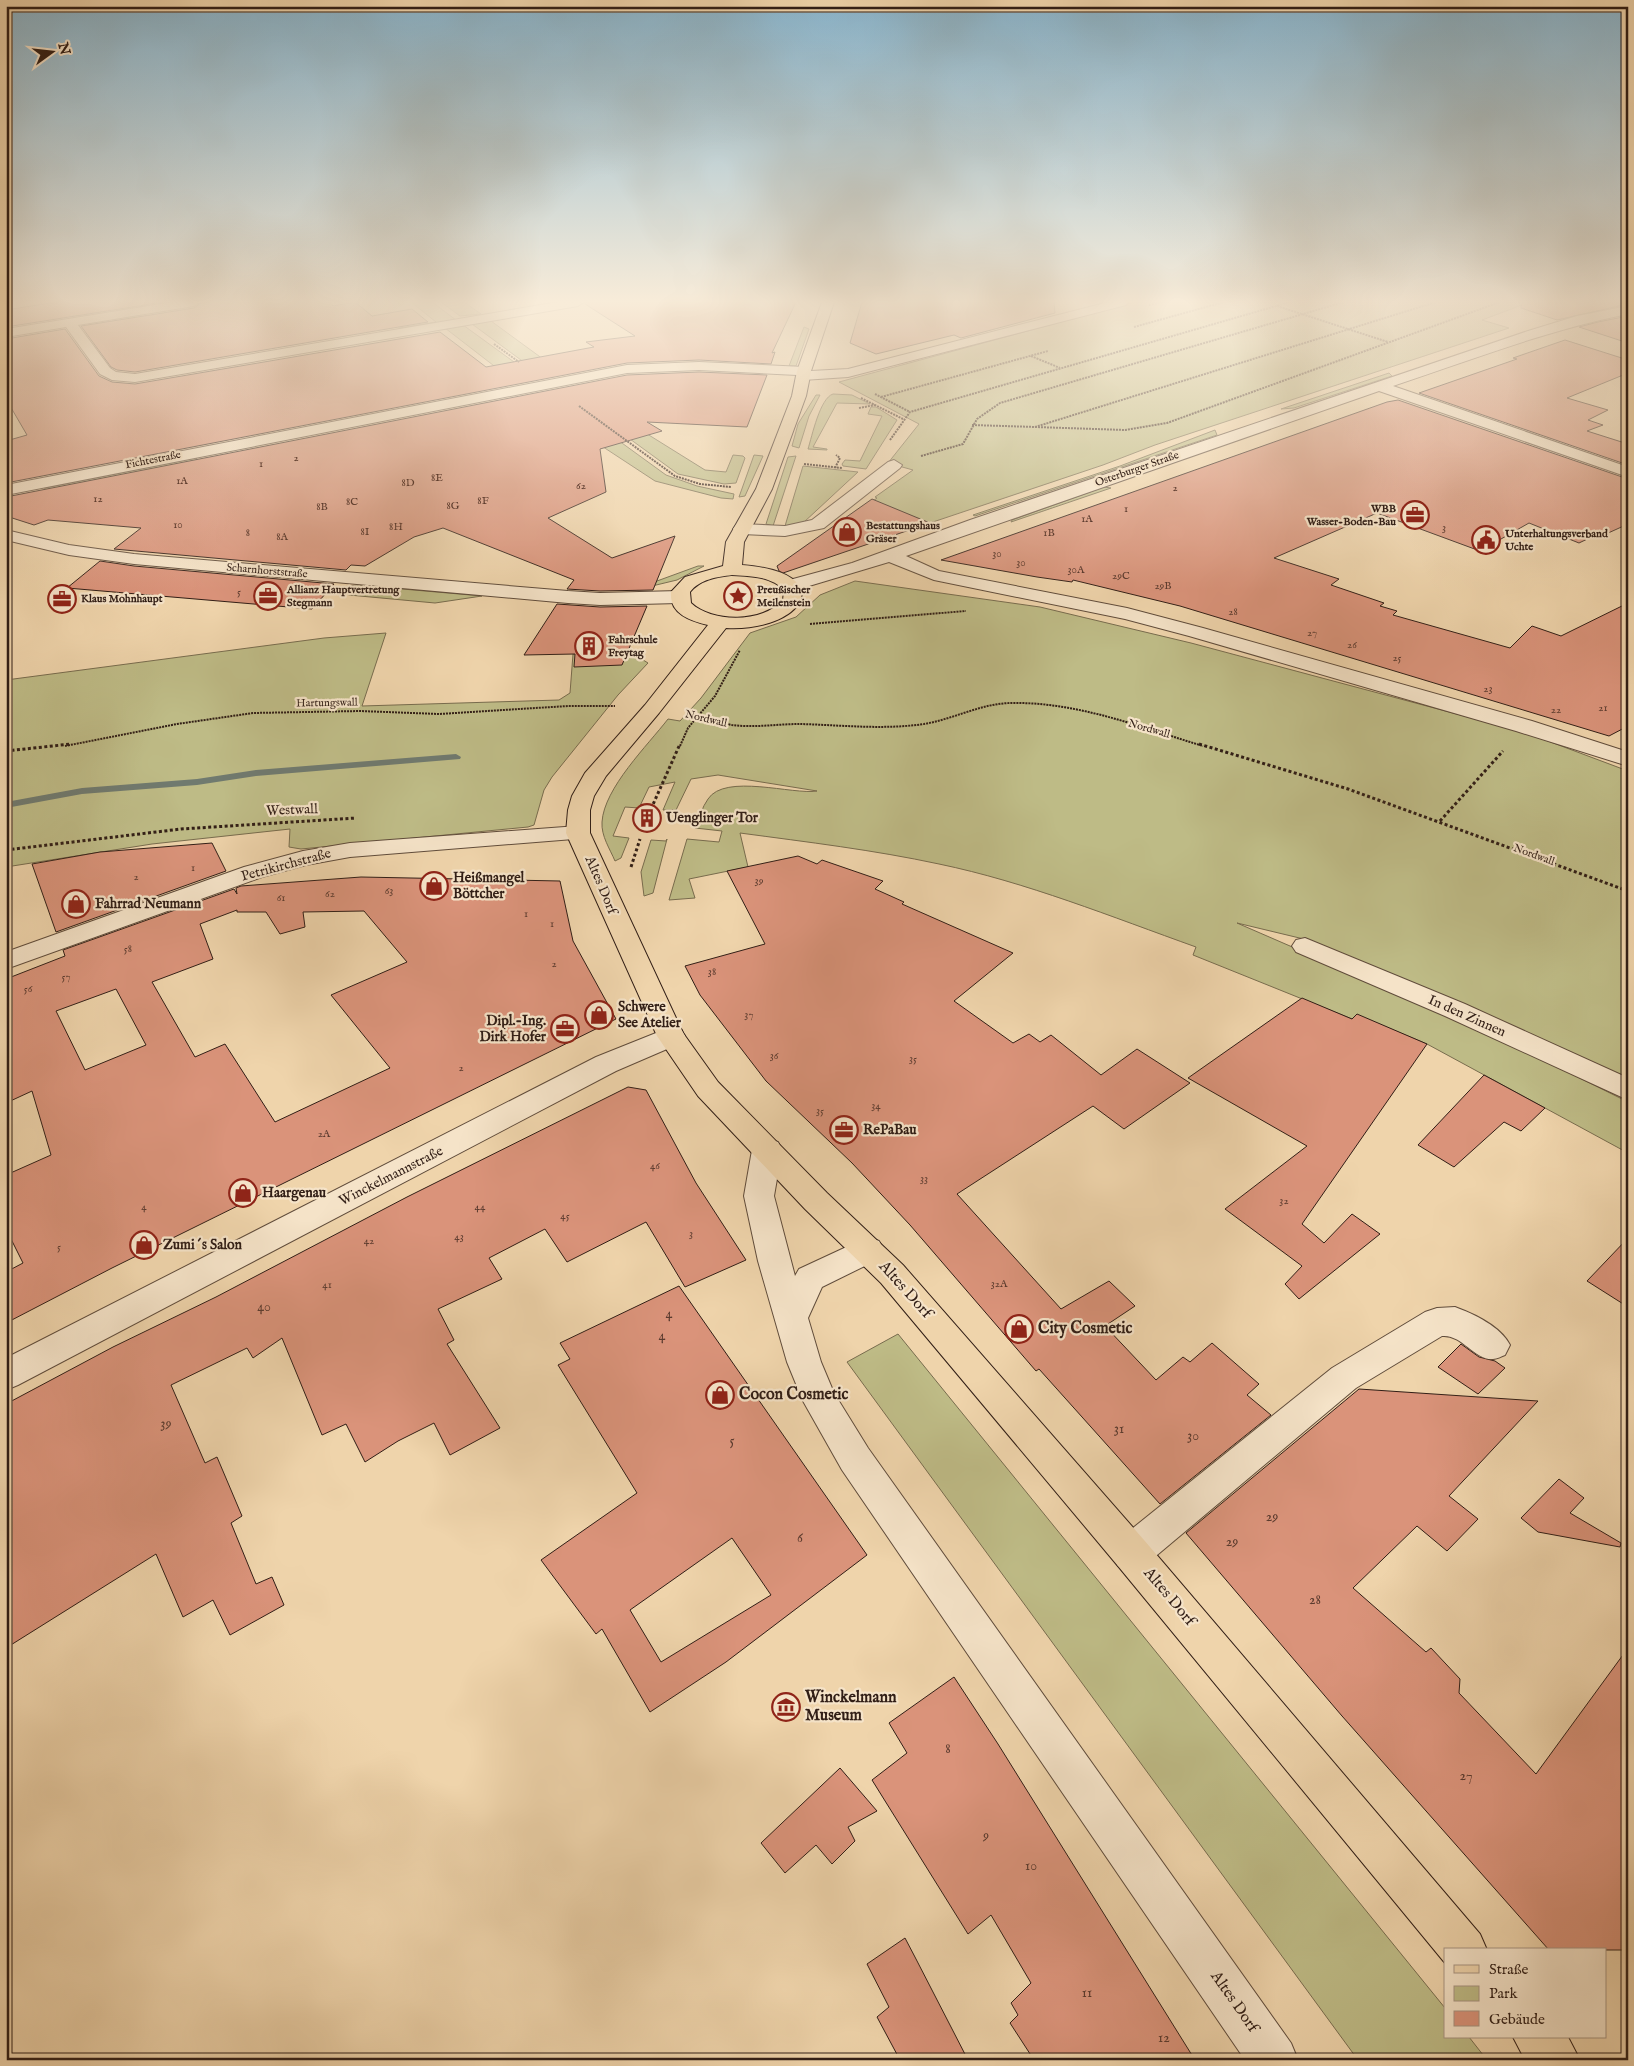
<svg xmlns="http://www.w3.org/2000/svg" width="1634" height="2066" viewBox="0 0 1634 2066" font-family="'IM FELL English',serif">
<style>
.green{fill:#bebb86;stroke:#786c4e}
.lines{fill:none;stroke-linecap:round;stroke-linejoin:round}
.stream{fill:#707a6f;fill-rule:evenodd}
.building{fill:#da937a;stroke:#311e16;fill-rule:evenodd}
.minor-casing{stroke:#604c3b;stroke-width:2}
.major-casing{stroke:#311e16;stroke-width:2}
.path-far1{stroke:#311e16;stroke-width:2;stroke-dasharray:2 1;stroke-linecap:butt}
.path{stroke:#311e16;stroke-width:3;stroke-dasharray:3 2.5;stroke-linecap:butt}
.minor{fill:#f5e3c8;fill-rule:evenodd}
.major{fill:#efd4ab;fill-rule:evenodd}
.labels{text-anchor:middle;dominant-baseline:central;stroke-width:4.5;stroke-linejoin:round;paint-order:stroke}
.number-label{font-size:11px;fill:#5b3b2f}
.far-street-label{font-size:11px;fill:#311e16;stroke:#f5e3c8}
.far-poi-label{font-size:11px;font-weight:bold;fill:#311e16;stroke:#f5e3c8;text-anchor:start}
.street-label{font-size:14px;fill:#311e16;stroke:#f5e3c8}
.poi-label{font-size:14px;font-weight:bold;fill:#311e16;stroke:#f5e3c8;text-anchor:start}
.near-number-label{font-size:14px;fill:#5b3b2f}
.near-street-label{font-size:16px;fill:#311e16;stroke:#f5e3c8}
.near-poi-label{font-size:16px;font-weight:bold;fill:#311e16;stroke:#f5e3c8;text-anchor:start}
</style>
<rect width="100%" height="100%" fill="#efd4ab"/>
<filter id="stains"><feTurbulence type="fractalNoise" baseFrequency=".004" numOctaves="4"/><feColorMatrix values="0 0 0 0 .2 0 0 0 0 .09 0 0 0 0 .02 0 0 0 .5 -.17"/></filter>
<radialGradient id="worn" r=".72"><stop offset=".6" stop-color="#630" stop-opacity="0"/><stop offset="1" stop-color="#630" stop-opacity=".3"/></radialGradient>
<path class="green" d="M411 302H432L456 320 400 330 399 328 436 322Z
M441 302H464L481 314 460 316Z
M1135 302H1530L1482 320 1509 328 1155 445 1103 465 915 528 865 507 877 498 875 497 913 470 888 463 919 424 839 382Z
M575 305 578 306 491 321 543 359 540 374 472 324Z
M463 325 532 375 511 379 445 328Z
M804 327 809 329 796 366H789Z
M1389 373 1392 376 1294 408 1281 409Z
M575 389 705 470 726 472 733 455 743 456 745 458 736 483 724 484 678 474 564 391Z
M553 393 666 475 697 486 734 494 733 499 721 498 655 481 591 439Z
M833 394 852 395 870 404 837 403 813 447 827 449V450L808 449C812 436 820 398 833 394Z
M816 395H820L809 416 799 448 792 446 798 424Z
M871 407H876L897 420 866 469 843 466 842 464 845 460 860 461 882 416 868 414Z
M1215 430 1217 435 975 516 973 515 1120 466Z
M754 455 763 456 745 496 739 497Z
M796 456 773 526 766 524 788 457Z
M196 458 199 461 44 492 45 488Z
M803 466 858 472 803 523 785 526Z
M1104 487 1111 488 1011 522 1012 520Z
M698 566H704L677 580 652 586 657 581Z
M855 581 1040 607 1191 643 1524 732 1628 771V1078L1312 941 1237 923 1488 1032 1628 1102V1153L1427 1044 1357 1015 1352 1019 1193 955 1196 947C1112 917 1026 882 939 864 874 850 807 842 740 833L748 867 689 879 695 898 669 900 687 839 719 842 722 831 695 828C699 819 702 807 708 799 725 773 793 795 817 791L718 775 691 779 676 810H663L675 782 649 787 639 808 625 807 613 836 629 838 621 858 615 861C610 849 601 836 602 822 604 788 648 745 668 719L680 721 701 698 750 633 796 617 820 595Z
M357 585 482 596 435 603 349 595 342 591 348 586Z
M386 633 362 706 559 700 570 693 573 654 632 653 648 663 618 695 552 777 544 790 534 825 528 827 301 849 289 847 290 829 152 844 6 867V680L324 638Z
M667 839 653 893 644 896 641 872 651 840 666 841Z
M898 1334 1445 2008V2037H1469L1487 2060H1358L847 1362Z"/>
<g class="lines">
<path class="stream" d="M456 754 461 757 460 759 256 776 197 785 82 794 6 808V802L82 788 197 779 256 770Z"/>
</g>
<path class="building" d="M56 302H164L6 327V310Z
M202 302H329L333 306 355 302 372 316 412 309 428 322 135 372 117 370 111 367 81 326 194 308Z
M586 302H796L772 353 775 352 771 364 699 360 627 363 6 483V441L27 435 6 399V339L65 329 99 376 112 382 135 384 440 332 486 367 594 347 586 342 635 336 585 304Z
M862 302H1054L1055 313 961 338 954 335 876 354 850 343Z
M1522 302H1628V304L1557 320 1521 308Z
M1628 316V343L1579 327 1598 322Z
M1565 340 1628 360V373L1567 398 1608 410 1588 420 1603 425 1587 431 1628 444V465L1419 393 1517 359 1513 358Z
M699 372 767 375 747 427 647 422 662 431 600 449 606 492 548 518 612 558 675 536 653 590 600 591 567 589 574 580 443 528 414 537 365 566 351 565 346 570 114 549 141 528 48 520 34 525 6 516V497L627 375Z
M1398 400 1628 479V524L1606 534 1602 532 1579 543 1529 523 1480 551 1377 513 1274 558 1339 579 1331 585 1384 603 1380 606 1397 611 1393 615 1510 648 1532 626 1561 636 1628 603V726L1609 736 1180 606 1073 580 1072 582 1037 577 941 560 1387 402Z
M872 499 930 523 783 573 779 571 777 566Z
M100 561 134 566 334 584 312 609 67 588Z
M557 604 600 607 647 606 622 665 574 667 575 654 524 655Z
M212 843 226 871 56 932 32 864 100 852Z
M798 856 817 864 822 860 883 881 875 889 904 902 902 904 1013 953 954 1001 1013 1043 1029 1034 1040 1042 1051 1035 1101 1075 1137 1049 1190 1083 1124 1129 1093 1106 957 1194 1061 1309 1109 1281 1135 1306 1105 1326 1156 1380 1183 1357 1190 1362 1212 1343 1259 1384 1247 1395 1271 1415 1160 1504 1039 1369 1036 1371 910 1225 852 1163 766 1081 700 995 685 966 765 944 727 871Z
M361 877 560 881 573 941 616 1019 112 1268 6 1323V1272L23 1263 6 1229V1175L51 1155 32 1091 6 1103V979L65 956 63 950 234 889 237 894 236 888 241 886ZM237 910V912H266L280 934 305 927 303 912 364 911 407 962 331 995 390 1068 275 1122 225 1044 195 1057 152 982 213 959 200 924ZM116 989 146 1045 85 1070 56 1011Z
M1302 998 1352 1019 1357 1014 1427 1044 1302 1224 1324 1243 1352 1214 1380 1234 1299 1299 1285 1284 1302 1266 1225 1209 1307 1146 1188 1078Z
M1484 1075 1545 1108 1521 1131 1504 1122 1454 1167 1418 1145Z
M628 1087 646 1090 696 1183 746 1260 685 1287 646 1222 567 1262 545 1229 489 1258 502 1279 438 1309 454 1340 447 1344 500 1428 450 1455 434 1423 398 1441 365 1462 346 1424 322 1435 282 1338 253 1358 247 1348 171 1385 205 1463 217 1457 242 1516 231 1523 256 1584 272 1577 284 1605 230 1635 213 1600 183 1617 156 1554 6 1648V1404L113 1347 216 1297 407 1197Z
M1628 1238V1307L1587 1281Z
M679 1286 867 1555 726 1662 650 1712 602 1629 596 1634 541 1560 637 1493 558 1365 570 1359 560 1343ZM732 1538 771 1595 661 1662 630 1610Z
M1461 1344 1479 1357 1495 1361 1505 1368 1478 1394 1438 1367Z
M1359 1389 1538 1401 1449 1496 1478 1519 1447 1551 1417 1526 1353 1588 1426 1652 1431 1648 1460 1679 1459 1693 1536 1774 1628 1648V1950H1549L1342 1716 1186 1533Z
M1559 1479 1584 1498 1570 1513 1621 1543 1620 1547 1538 1532 1521 1518Z
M954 1677 998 1744 1195 2060H1034L1010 2023 1018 2015 1011 2003 1031 1983 991 1915 968 1934 872 1780 907 1753 889 1723Z
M840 1768 877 1811 848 1827 855 1841 832 1864 816 1845 785 1873 761 1843Z
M905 1938 916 1959 968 2060H900L877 2017 889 2007 867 1964Z"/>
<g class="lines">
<defs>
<path id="minor" d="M173 302H200L194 306 78 325 110 368 116 372 135 374 558 302H584L578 306 135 382 112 380 100 374 66 327 6 337V329Z
M1109 302H1128L1126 305 848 377 803 380 798 379 797 375 699 370 627 373 6 495V485L627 365 699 362 804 367 811 371 848 369Z
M1628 306V314C1547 330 1471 360 1393 386L1628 467V477L1379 391 906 556 939 571 1127 608 1203 628 1532 721 1628 752V766L1516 731 1189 636 1125 619 934 580 889 562 789 592 782 590 780 586 782 582 852 563 970 520 1528 331 1577 316Z
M894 460 902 465 900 468 824 528 785 536 742 534 736 533 733 529 736 525 742 524 785 526 812 520 888 462Z
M6 530 69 545 134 554 568 591 600 593 679 591 686 593 688 597 686 601 679 603 600 605 568 603 134 564 69 555 6 540Z
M578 826 586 828 590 833 586 838 350 857 306 865 262 877 6 969V952L244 867 303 851 350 843Z
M1305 938 1465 1004 1628 1078V1100L1445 1016 1296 952 1292 946 1296 940Z
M671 1027 681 1029 685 1036 681 1043 616 1071 18 1385 6 1390V1358L596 1057Z
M767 1139 778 1142 782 1150 774 1196 795 1276 799 1269 868 1237 879 1241 884 1250 879 1259 822 1287 808 1318 821 1362 834 1393 868 1448 1291 2043 1298 2060H1245L842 1470 803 1401 787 1362 758 1261 744 1196 752 1150 756 1142Z
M1455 1307C1474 1314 1501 1327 1510 1345L1505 1355C1502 1356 1497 1359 1493 1359 1474 1360 1462 1334 1442 1336L1356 1388 1144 1566 1131 1571 1118 1566 1112 1553 1118 1540 1332 1368 1425 1312 1437 1308Z"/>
<path id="major" d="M822 302H834L811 371 806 396 772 489 744 542 742 565C842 573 802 632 726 628L659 713 606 776 594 796 590 810V833L683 1033 718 1082 827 1193 903 1265 1144 1540 1480 1934 1487 1950H1445V1963L1118 1566 881 1283 805 1209 698 1096 657 1036 566 833 568 810 572 796 585 773 645 705 708 625C691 621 669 614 671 592L685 577 723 566 726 542 756 489 792 396 797 371ZM732 575C748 576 774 576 784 591L783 600C763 623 712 623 691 603L690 592C700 579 717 577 732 575Z
M1513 2037H1568L1580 2060H1525Z"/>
</defs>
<use href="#minor" class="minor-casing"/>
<use href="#major" class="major-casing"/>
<path class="path-far1" d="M1149 305 1162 302
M1277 306 1388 342
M1134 327 1224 302
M494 344 519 362
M1031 356 1060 368
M875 394 910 412
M881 397 1048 351
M861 398 903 419
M579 406 675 476 700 484 731 487
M859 408 875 405
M972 425 1035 427 1436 302
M1035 427 1125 430 1167 423 1500 302
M890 440 910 412 1290 302
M921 456 963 444 977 419 1000 403 1344 302
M804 464 842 468
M835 468 840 458 836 455
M810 624 966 611
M688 713C702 717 717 722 732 725 753 728 778 724 800 724 841 725 883 730 924 724 954 719 982 703 1012 703 1078 702 1140 727 1203 746
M65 746 177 724 253 713 360 711 439 714 568 706H615
M680 746 688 728 715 696 740 650"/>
<path class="path" d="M1199 744 1348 789 1628 891
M6 751 71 744
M651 809 680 744
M1440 821 1503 751
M6 850 181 829 356 818
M631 867 640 839"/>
<use href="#minor" class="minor"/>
<use href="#major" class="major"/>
</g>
<linearGradient id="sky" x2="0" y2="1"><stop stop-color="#89b6cf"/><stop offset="0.51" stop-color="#f8ecd9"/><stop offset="1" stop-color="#f8ecd9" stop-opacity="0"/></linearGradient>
<rect width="1634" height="591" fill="url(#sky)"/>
<defs>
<symbol id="office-ring" viewBox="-11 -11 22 22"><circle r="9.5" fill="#f5e3c8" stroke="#8f2418" stroke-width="1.5"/><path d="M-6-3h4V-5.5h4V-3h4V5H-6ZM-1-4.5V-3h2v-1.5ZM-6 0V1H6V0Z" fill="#8f2418"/></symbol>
<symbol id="shop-ring" viewBox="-11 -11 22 22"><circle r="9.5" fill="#f5e3c8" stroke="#8f2418" stroke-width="1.5"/><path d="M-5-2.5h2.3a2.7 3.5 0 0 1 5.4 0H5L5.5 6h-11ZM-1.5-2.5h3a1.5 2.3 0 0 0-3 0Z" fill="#8f2418"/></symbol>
<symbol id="civic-ring" viewBox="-11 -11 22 22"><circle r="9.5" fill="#f5e3c8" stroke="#8f2418" stroke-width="1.5"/><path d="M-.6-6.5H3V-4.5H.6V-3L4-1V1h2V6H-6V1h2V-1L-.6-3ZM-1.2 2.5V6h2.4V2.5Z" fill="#8f2418"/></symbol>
<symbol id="sight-ring" viewBox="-11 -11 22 22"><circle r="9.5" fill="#f5e3c8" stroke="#8f2418" stroke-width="1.5"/><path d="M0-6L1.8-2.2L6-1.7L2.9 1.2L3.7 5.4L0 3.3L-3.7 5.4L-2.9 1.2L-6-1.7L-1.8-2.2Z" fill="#8f2418"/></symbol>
<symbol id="building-ring" viewBox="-11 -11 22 22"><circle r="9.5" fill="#f5e3c8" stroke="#8f2418" stroke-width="1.5"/><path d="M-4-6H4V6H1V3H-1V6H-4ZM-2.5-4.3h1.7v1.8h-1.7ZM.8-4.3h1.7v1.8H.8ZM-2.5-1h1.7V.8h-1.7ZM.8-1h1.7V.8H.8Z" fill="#8f2418"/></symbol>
<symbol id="museum-ring" viewBox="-11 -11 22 22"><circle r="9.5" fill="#f5e3c8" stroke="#8f2418" stroke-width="1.5"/><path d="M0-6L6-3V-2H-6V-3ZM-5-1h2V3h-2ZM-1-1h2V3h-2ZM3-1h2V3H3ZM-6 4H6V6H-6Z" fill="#8f2418"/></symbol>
</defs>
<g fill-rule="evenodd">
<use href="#office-ring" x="1399" y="499" width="32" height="32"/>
<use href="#shop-ring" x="831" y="516" width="32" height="32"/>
<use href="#civic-ring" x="1470" y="524" width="32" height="32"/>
<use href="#office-ring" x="252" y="580" width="32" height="32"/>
<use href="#sight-ring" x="722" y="580" width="32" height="32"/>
<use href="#office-ring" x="46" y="583" width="32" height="32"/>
<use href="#building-ring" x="573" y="630" width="32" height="32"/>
<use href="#building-ring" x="631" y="802" width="32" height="32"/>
<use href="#shop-ring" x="418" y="870" width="32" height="32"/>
<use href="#shop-ring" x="60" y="888" width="32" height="32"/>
<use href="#shop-ring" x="583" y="999" width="32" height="32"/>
<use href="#office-ring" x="549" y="1013" width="32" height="32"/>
<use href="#office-ring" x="828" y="1114" width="32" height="32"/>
<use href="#shop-ring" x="227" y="1177" width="32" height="32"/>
<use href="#shop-ring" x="128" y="1229" width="32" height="32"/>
<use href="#shop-ring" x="1003" y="1313" width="32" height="32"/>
<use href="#shop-ring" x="704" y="1379" width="32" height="32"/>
<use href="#museum-ring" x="770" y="1691" width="32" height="32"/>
</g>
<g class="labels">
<g class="number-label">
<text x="296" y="458">2</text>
<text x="261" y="464">1</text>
<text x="437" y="478">8E</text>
<text x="182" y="481">1A</text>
<text x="408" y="483">8D</text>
<text x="581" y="486">62</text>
<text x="1175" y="488">2</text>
<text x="98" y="499">12</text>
<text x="483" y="501">8F</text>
<text x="352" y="502">8C</text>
<text x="453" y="506">8G</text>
<text x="322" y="507">8B</text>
<text x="1126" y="509">1</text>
<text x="1087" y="519">1A</text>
<text x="178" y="525">10</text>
<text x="396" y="527">8H</text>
<text x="1444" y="528">3</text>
<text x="365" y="532">8I</text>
<text x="248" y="533">8</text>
<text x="1049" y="533">1B</text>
<text x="282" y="537">8A</text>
<text x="997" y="554">30</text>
<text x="1021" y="563">30</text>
<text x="1076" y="570">30A</text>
<text x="1121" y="576">29C</text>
<text x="1163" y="586">29B</text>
<text x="239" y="592">5</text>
<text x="1233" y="612">28</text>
<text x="1312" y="633">27</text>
<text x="1352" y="645">26</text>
<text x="1397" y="658">25</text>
<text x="1488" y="689">23</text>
<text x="1603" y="708">21</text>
<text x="1556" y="710">22</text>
<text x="193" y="868">1</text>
<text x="136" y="877">2</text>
<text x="759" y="881">39</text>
<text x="389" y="891">63</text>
<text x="330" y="894">62</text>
<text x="281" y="898">61</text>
<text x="526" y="914">1</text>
<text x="552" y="924">1</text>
<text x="128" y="949">58</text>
<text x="554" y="964">2</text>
<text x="712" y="972">38</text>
<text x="66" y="977">57</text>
<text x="28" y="989">56</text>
<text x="749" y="1015">37</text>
<text x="774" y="1056">36</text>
<text x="913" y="1059">35</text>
<text x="461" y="1068">2</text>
<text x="876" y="1106">34</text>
<text x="820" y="1111">35</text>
<text x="324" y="1134">2A</text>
<text x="655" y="1166">46</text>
<text x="924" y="1179">33</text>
<text x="1284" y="1201">32</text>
<text x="144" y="1207">4</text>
<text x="480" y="1207">44</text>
<text x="565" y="1216">45</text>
<text x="691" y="1234">3</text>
<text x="459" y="1237">43</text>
<text x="369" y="1241">42</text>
<text x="59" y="1247">5</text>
<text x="999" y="1284">32A</text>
<text x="327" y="1285">41</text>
</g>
<g class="far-street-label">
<text transform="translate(153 460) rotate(-11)">Fichtestraße</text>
<text transform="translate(1137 469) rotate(-19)">Osterburger Straße</text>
<text transform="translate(267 571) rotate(5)">Scharnhorststraße</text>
<text transform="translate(327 703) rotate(-1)">Hartungswall</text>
<text transform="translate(706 719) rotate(13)">Nordwall</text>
<text transform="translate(1149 729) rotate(16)">Nordwall</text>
<text transform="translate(1534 855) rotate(20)">Nordwall</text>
</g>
<g class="far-poi-label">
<text x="1396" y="509" text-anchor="end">WBB<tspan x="1396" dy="13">Wasser-Boden-Bau</tspan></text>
<text x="866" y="526">Bestattungshaus<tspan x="866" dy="13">Gräser</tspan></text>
<text x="1505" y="534">Unterhaltungsverband<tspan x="1505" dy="13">Uchte</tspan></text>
<text x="287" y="590">Allianz Hauptvertretung<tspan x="287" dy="13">Stegmann</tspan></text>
<text x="757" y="590">Preußischer<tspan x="757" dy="13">Meilenstein</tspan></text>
<text x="81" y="599">Klaus Mohnhaupt</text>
<text x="608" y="640">Fahrschule<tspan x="608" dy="13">Freytag</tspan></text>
</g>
<g class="street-label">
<text transform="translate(292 810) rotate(-2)">Westwall</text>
<text transform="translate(286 865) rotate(-15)">Petrikirchstraße</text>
<text transform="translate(601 885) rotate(67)">Altes Dorf</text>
<text transform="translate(1467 1016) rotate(24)">In den Zinnen</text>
<text transform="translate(391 1176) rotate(-27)">Winckelmannstraße</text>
</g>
<g class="poi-label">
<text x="666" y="818">Uenglinger Tor</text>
<text x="453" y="878">Heißmangel<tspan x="453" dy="16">Böttcher</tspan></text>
<text x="95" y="904">Fahrrad Neumann</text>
<text x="618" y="1007">Schwere<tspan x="618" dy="16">See Atelier</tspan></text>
<text x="546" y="1021" text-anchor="end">Dipl.-Ing.<tspan x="546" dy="16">Dirk Hofer</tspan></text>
<text x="863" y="1130">RePaBau</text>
<text x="262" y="1193">Haargenau</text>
<text x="163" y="1245">Zumi´s Salon</text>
</g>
<g class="near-number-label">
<text x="264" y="1307">40</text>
<text x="669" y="1314">4</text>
<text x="662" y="1336">4</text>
<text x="166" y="1424">39</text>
<text x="1119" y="1429">31</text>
<text x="1193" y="1436">30</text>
<text x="732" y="1441">5</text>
<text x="1272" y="1517">29</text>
<text x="800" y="1538">6</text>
<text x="1232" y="1542">29</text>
<text x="1315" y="1600">28</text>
<text x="948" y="1749">8</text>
<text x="1466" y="1776">27</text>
<text x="986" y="1836">9</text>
<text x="1031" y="1866">10</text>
<text x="1087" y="1993">11</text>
<text x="1164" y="2038">12</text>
</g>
<g class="near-street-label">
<text transform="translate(905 1290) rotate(48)">Altes Dorf</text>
<text transform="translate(1169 1597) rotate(50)">Altes Dorf</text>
<text transform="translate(1234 2002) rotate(55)">Altes Dorf</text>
</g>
<g class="near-poi-label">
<text x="1038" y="1329">City Cosmetic</text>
<text x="739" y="1395">Cocon Cosmetic</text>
<text x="805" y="1698">Winckelmann<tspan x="805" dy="18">Museum</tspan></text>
</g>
</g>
<rect width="1634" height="2066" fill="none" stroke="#efd4ab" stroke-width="25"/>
<rect x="8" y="8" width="1619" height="2051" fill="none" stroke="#311e16" stroke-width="2.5"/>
<rect x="12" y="12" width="1609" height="2041" fill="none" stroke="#311e16"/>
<rect x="1444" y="1948" width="162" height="90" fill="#f5e3c8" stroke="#a79481"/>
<rect x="1454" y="1965" width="25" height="8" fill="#efd4ab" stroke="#a79481"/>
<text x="1489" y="1974" font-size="15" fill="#311e16">Straße</text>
<rect x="1454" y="1986" width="25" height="15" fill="#bebb86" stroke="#a79481"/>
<text x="1489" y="1998" font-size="15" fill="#311e16">Park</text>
<rect x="1454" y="2011" width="25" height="15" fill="#da937a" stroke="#a79481"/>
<text x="1489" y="2024" font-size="15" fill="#311e16">Gebäude</text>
<g transform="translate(52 52) rotate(75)" stroke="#f5e3c8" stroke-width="4" paint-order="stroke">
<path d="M0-4L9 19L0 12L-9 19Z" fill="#311e16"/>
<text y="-8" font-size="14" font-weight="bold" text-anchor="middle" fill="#311e16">N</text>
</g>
<rect width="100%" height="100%" filter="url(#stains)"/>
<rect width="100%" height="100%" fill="url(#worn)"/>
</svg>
